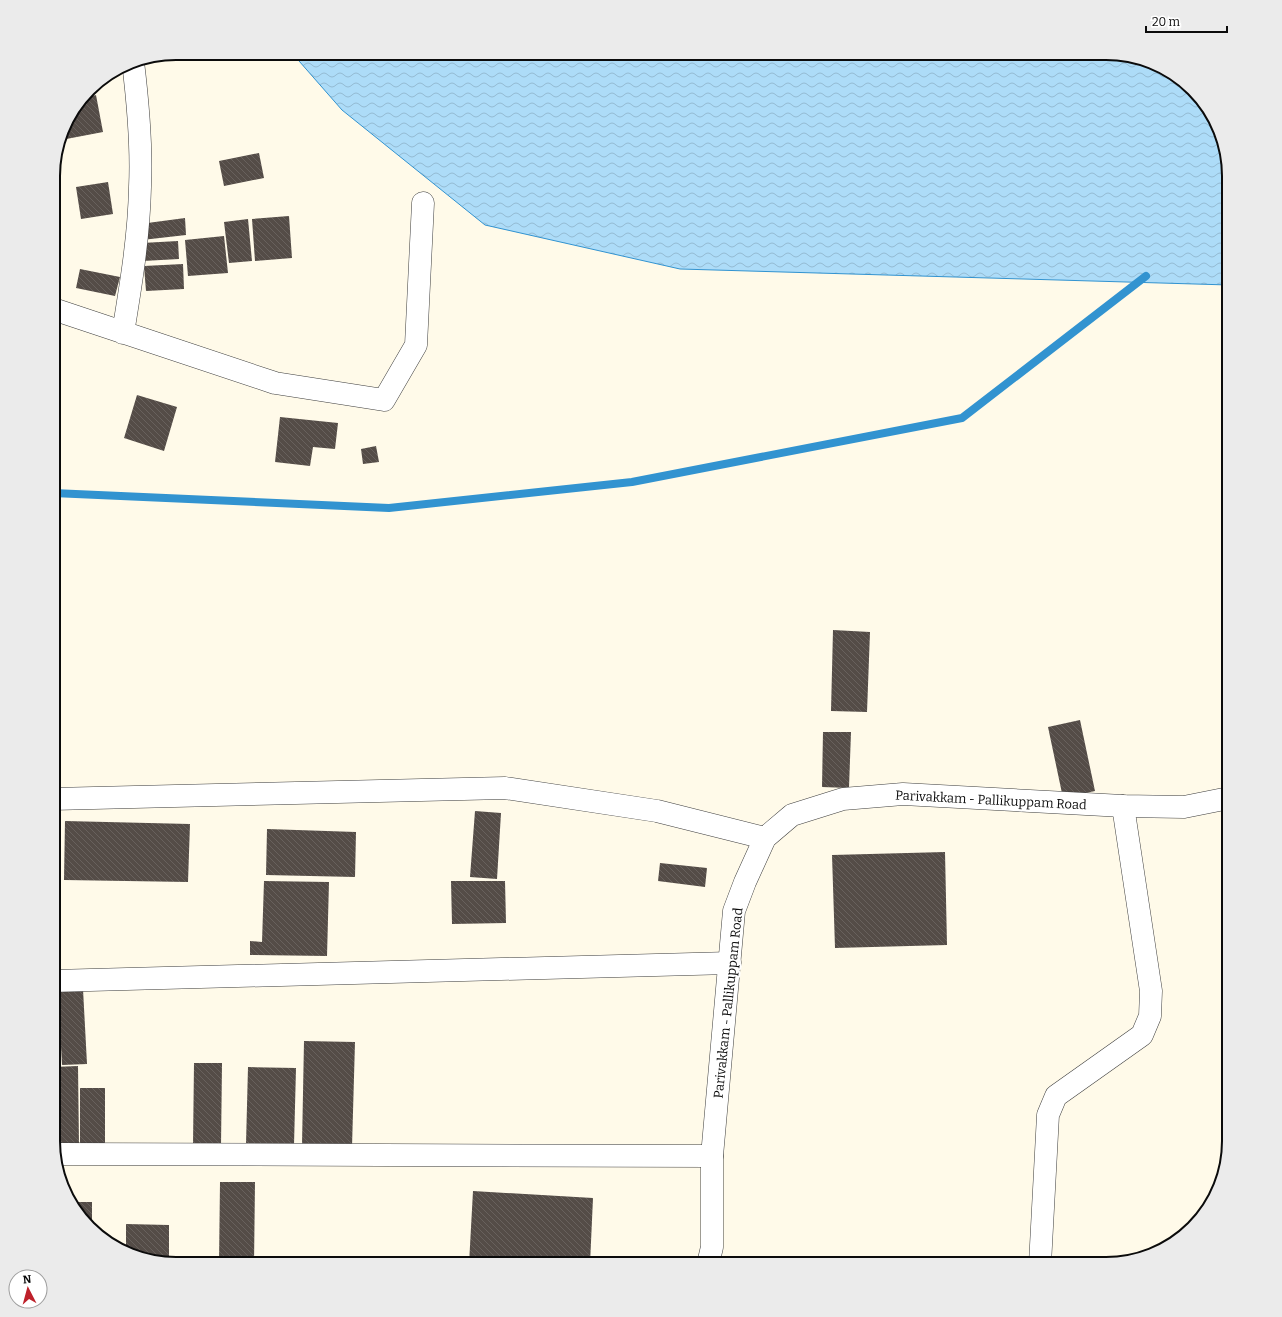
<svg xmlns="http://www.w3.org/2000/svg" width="1282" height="1317" viewBox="0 0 1282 1317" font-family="Bitter,serif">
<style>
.water{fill:url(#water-waves);stroke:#3293d0}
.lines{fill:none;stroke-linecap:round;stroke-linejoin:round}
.stream{stroke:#3293d0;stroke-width:8}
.building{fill:url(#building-back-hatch)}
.minor-casing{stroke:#3e3e3e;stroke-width:23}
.tertiary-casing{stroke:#3e3e3e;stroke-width:23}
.minor{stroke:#fff;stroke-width:22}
.tertiary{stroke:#fff;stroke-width:22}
.labels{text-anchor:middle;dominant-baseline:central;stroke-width:4;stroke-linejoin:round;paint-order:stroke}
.street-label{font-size:13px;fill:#0b0b0b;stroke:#fff}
.rim{fill:none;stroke:#0b0b0b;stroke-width:2}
</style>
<defs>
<pattern id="water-waves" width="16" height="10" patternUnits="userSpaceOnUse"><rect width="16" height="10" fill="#addcf8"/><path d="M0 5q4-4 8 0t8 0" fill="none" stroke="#94bbd3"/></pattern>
<pattern id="building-back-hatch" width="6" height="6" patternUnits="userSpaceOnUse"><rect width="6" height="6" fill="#544c47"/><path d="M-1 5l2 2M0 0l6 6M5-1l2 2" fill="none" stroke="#68615d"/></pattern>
</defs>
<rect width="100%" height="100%" fill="#fffae9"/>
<path class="water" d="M292 53H1114L1160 66 1199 95 1220 129 1229 176V285L680 269 485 225 342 110Z"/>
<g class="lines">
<path class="stream" d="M53 493 389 508 632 482 962 418 1146 276"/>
</g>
<path class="building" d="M96 95 103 132 61 140 66 122 84 98Z
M259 153 264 178 224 186 219 161Z
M108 182 113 214 81 219 76 187Z
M289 216 292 258 255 261 252 219Z
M185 218 186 235 142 240 140 224Z
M248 219 252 261 229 263 224 222Z
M224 236 228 273 188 276 185 240Z
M178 241 179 259 143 261 142 243Z
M183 264 184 289 146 291 144 266Z
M80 269 120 277 115 296 76 288Z
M137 395 177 407 164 451 124 438Z
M280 417 338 423 335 449 313 447 310 466 275 462Z
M376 446 379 462 363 464 361 449Z
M833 630 870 632 867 712 831 711Z
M1080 720 1095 791 1063 798 1048 727Z
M823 732H851L849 788 822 787Z
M475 811 501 813 497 879 470 877Z
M65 821 190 824 188 882 64 880Z
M267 829 356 832 355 877 266 875Z
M945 852 947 945 835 948 832 855Z
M660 863 707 868 705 887 658 881Z
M264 881 329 882 327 956 250 955V941L262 942Z
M451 881H505L506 923 452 924Z
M83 989 87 1064 62 1065 58 991Z
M304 1041 355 1042 352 1147 302 1145Z
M194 1063H222L221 1146 193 1145Z
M78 1066 79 1146 54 1147 53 1067Z
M248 1067 296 1068 294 1145 246 1144Z
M80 1088H105V1147H80Z
M220 1182H255L254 1264H219Z
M473 1191 593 1198 590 1264H469Z
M71 1202H92V1228L83 1222Z
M126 1224 169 1225V1262L126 1252Z"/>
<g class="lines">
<defs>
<path id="minor" d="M53 309 275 383 384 400 416 345 423 203
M123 333C131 284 139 236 140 187 142 145 138 103 133 62
M53 799 505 788 657 811 765 838
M53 981 730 963
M56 1154 712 1156
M1040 1264 1048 1115 1056 1096 1142 1035 1150 1016 1151 991 1123 806"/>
<path id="tertiary" d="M708 1264 712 1247V1156L734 911 745 882 765 838 792 815 843 799 903 794 1123 806 1184 807 1229 798"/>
</defs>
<use href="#minor" class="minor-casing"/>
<use href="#tertiary" class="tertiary-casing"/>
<use href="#minor" class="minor"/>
<use href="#tertiary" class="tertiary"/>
</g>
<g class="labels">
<g class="street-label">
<text transform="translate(991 800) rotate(3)">Parivakkam - Pallikuppam Road</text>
<text transform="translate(728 1003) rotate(-84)">Parivakkam - Pallikuppam Road</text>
</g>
</g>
<path d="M0 0H1282V1317H0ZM176 60H1106A116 116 0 0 1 1222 176V1141A116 116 0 0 1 1106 1257H176A116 116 0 0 1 60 1141V176A116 116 0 0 1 176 60Z" fill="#ebebeb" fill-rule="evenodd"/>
<path class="rim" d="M176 60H1106A116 116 0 0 1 1222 176V1141A116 116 0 0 1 1106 1257H176A116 116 0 0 1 60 1141V176A116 116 0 0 1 176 60Z"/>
<g transform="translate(28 1289) rotate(354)"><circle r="19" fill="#ffffff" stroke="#9d9d9d"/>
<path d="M0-3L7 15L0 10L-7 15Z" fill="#be202a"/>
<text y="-6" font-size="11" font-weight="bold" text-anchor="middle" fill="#0b0b0b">N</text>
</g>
<path d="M1146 26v6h81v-6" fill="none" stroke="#0b0b0b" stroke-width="2"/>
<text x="1152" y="26" font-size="12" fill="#0b0b0b" stroke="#ffffff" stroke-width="3" paint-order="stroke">20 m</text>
</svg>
